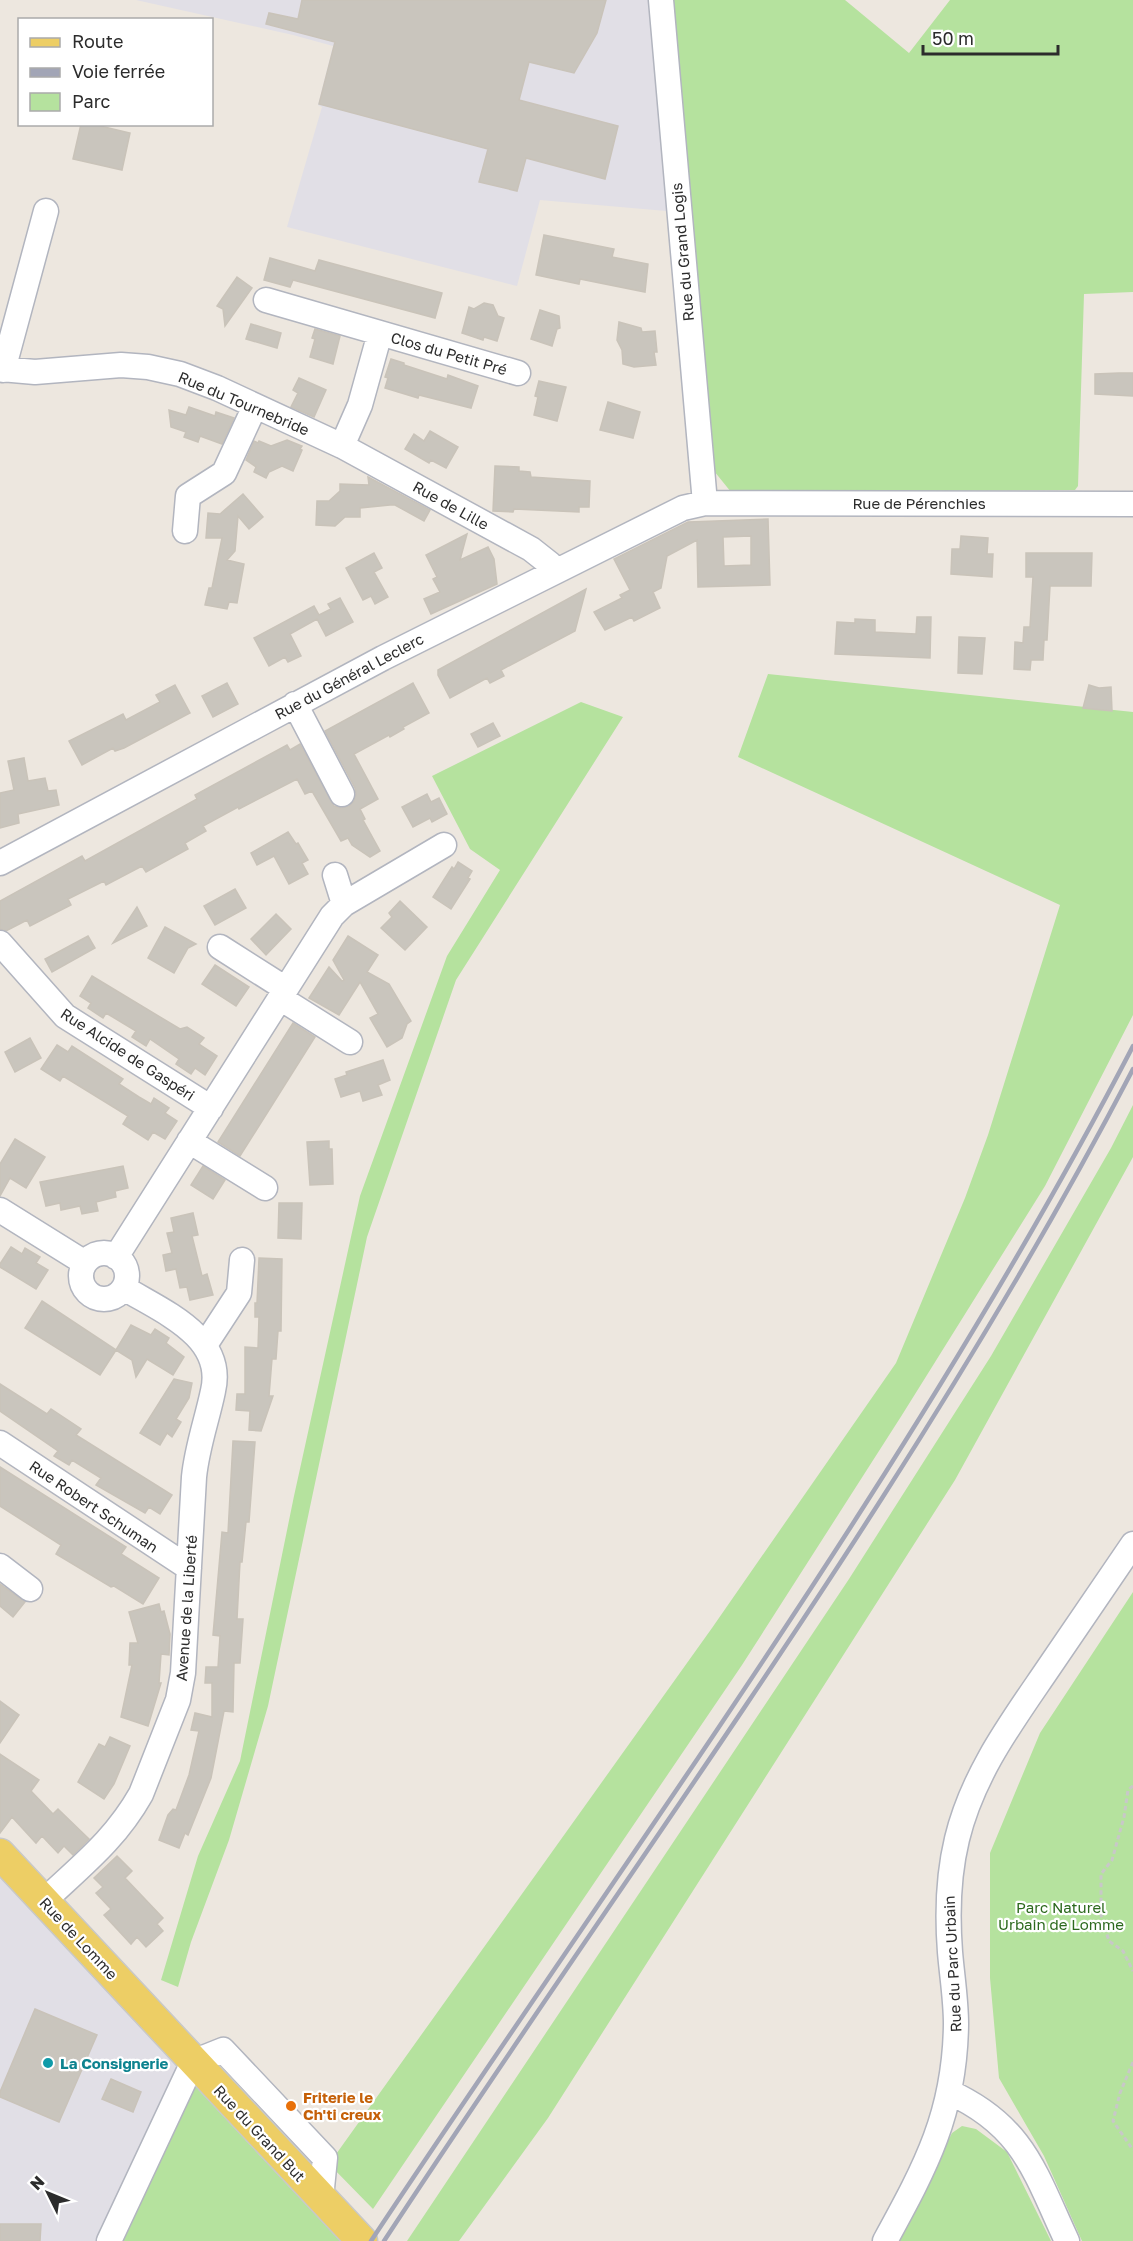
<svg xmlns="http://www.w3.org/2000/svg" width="1133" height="2241" viewBox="0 0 1133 2241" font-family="'Golos Text',sans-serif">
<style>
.industrial{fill:#e1dfe6}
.green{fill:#b5e29e}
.building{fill:#c9c5bd;stroke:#c9c3b9;stroke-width:1.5;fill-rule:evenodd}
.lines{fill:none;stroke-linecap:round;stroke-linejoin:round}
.minor-casing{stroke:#b2b5bf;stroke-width:27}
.major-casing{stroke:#c8c8c8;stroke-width:33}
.path{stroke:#c8c8c8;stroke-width:3;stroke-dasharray:4.5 3;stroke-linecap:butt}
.minor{stroke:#fff;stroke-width:24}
.major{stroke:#edce65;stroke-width:30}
.rail{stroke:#a2a5b6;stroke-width:4.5}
.culture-dot{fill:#0f9aa8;stroke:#fff;stroke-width:2}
.food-dot{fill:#e8710a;stroke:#fff;stroke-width:2}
.labels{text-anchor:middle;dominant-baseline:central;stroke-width:4.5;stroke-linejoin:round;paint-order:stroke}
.street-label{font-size:15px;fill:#2c2c2c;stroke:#fff}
.park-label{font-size:15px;fill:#2c691d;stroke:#fff}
.culture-label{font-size:15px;font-weight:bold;fill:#0d838f;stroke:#fff;text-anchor:start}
.food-label{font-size:15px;font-weight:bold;fill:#c56008;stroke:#fff;text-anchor:start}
</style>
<rect width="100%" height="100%" fill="#ede7df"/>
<path class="industrial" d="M136 0H672L677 42 689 213 540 200 517 286 287 227 322 107 318 105 333 46 293 35Z
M0 1875 193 2084 118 2241H0Z"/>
<path class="green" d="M672 0H845L909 53 950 0H1133V292L1084 294 1078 486 1075 490 731 492 710 466 689 213 677 42Z
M768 674 1133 712V1015L1045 1186 902 1415 742 1665 373 2209 329 2164 712 1628 896 1363 965 1198 988 1135 1060 905 738 757Z
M581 702 623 717 456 980 367 1237 268 1706 229 1840 191 1942 178 1987 161 1980 198 1856 240 1761 294 1496 360 1196 447 956 500 870 470 849 432 776Z
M1133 1105V1157L955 1480 548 2118 459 2241H407L849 1579 991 1356 1111 1148Z
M1133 1592V2241H1082L1044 2156 999 2078 990 1978V1853L1040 1733Z
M193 2084 340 2241H118Z
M962 2126 976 2129 1007 2152 1051 2241H897L952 2133Z"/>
<path class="building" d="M302 0H606L597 33 574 73 529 62 519 100 618 126 605 179 526 158 517 191 479 182 488 149 319 104 335 42 266 24 269 13 298 19Z
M81 124H92L130 133 122 170 73 159Z
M544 235 614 249 612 257 648 264 645 292 580 279 579 284 536 275Z
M270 258 315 271 319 260 442 293 435 318 293 280 290 287 264 280Z
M237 277 252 288 225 326 223 309 217 306Z
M484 303 493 305 498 316 504 318 497 341 484 337 483 340 462 333 469 307 474 309Z
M540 310 559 316 560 328 557 329 552 346 531 339Z
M619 322 641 328 642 332 655 331 657 352H654L656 365 634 367 623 364 622 350 617 340Z
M251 324 281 333 277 348 246 339Z
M315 329 340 336 333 364 310 357 315 339 312 338Z
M391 359 404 363V365L447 379 448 375 478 386 471 408 419 395 418 398 385 388 388 378 385 377Z
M1119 373H1133V396L1095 394V374Z
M299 378 326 390 314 417 291 407 298 393 293 390Z
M539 381 566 387 557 421 534 415 538 397 535 396Z
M608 402 640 412 633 438 600 430Z
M189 407 215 416 216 412 234 418 222 444 200 436 198 442 184 437 186 432 171 427 169 410 186 415Z
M430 431 458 447 446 468 431 460 429 463 405 449 414 434 424 441Z
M287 440 302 446 300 449 302 450 293 471 282 466 269 472 266 478 254 472 256 467 246 460 254 441 258 443 259 441 271 446Z
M495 466 519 467V471L530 472 531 477 590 481 589 507H579V512L514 509 513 512 493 511Z
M368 477 430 510 424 521 395 505H390L360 508V517H345L335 526 316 525 317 501H329L340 491V484L369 485Z
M243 494 263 517 249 529 238 516 235 551 227 560 244 564 237 603 229 602 227 609 205 605 209 588H212L222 538H206L208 513 220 514Z
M768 519 770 585 698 587 697 540 667 556 661 588 653 592 660 608 634 621 632 617 605 630 594 612 622 598 620 595 630 590 614 559 688 522ZM751 536V565L724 566 723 537Z
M467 534 460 560 488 547 494 559 497 584 431 614 424 599 440 592 433 579 437 577 426 555Z
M961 536 988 538 987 554H993L992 577 951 574 952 549H960Z
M374 553 382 568 374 572 388 597 375 604 371 596 363 600 346 568Z
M1026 553H1092L1091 586H1050L1047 640H1044L1043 660H1031L1030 670 1014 669 1015 642 1023 643 1024 627H1030L1033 577H1026Z
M586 589 575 631 501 670 504 676 490 683 487 678 450 698 438 675V670Z
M340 598 353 622 326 636 317 619 290 634 301 656 288 662 285 657 269 666 254 638 314 606 319 615 331 609 328 604Z
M917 617H931L930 658 835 654 837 622 855 623V619L875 620V632L916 634Z
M959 637 985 638 982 674 958 673Z
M227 683 238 704 213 717 202 696Z
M413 683 429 713 403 727 404 729 390 737 389 735 354 754 378 799 360 809 365 819 363 820 380 851 370 857 352 845 348 838 341 841 312 791 305 794 297 779 239 809 238 807 203 826 206 831 185 843 188 849 146 872 142 866 106 885 104 881 68 899 71 905 30 926 27 920 6 931 0 929V901L82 856 85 861 197 799 195 795 287 745 290 750 300 744 334 806 341 808 349 806 354 801 356 794 355 788 325 731Z
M175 685 190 713 124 748 115 751 113 748 82 765 69 741 123 714 126 720 160 702 156 695Z
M1089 685 1099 688 1111 687 1112 711 1083 708Z
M493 723 500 736 478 747 471 734Z
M24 758 28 781 45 778 48 791 56 790 59 805 18 814 19 823 0 828V793L14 790 8 761Z
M427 794 431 802 439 798 447 814 432 822 430 818 413 827 402 807Z
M288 832 296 844 298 843 308 860 302 863 308 874 289 884 274 856 257 865 251 853Z
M458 862 472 871 468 878 470 879 451 909 433 897 452 867 454 869Z
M235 889 246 908 215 925 204 906Z
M400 901 427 927 405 950 381 928 392 917 389 913Z
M137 907 147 926 113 943Z
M276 914 291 929 266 955 251 939Z
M165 927 196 944 188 948 174 973 148 958Z
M88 936 95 948 52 972 45 959Z
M348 936 378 955 367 972 389 984 411 1021 407 1024 402 1038 387 1047 370 1018 378 1014 360 982 339 1015 309 998 329 967 342 981 344 980 333 960Z
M215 965 249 987 236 1006 202 984Z
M92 976 180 1029 187 1027 204 1038 199 1044 217 1056 205 1075 195 1068 191 1074 176 1064 179 1059 150 1039 146 1046 132 1037 136 1031 106 1013 103 1018 88 1008 91 1003 80 996Z
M293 1023 315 1037 240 1156 218 1142Z
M30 1038 41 1058 15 1072 5 1052Z
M57 1045 68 1052 72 1046 123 1079 119 1084 139 1097 151 1104 154 1098 169 1108 165 1113 177 1121 165 1139 153 1132 148 1140 123 1124 128 1116 63 1076 60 1081 41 1069Z
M383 1060 390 1080 378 1085 382 1095 363 1101 360 1091 341 1097 335 1079 347 1075 346 1072Z
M15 1139 45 1157 26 1188 10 1178 0 1196V1164Z
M329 1141V1149H332L333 1184 310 1185 307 1142Z
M123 1166 128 1188 115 1191 116 1197 96 1202 98 1211 82 1214 80 1206 61 1210 60 1203 46 1206 40 1182Z
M203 1166 225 1180 213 1199 191 1185Z
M279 1203H302L301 1239 278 1238Z
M193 1213 198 1235 192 1236 202 1276 207 1274 213 1295 190 1300 187 1287 180 1288 176 1269 166 1271 163 1255 172 1253 167 1233 174 1232 171 1218Z
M11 1247 22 1254 25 1248 40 1257 36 1263 48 1270 36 1289 0 1267V1264Z
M259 1258 282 1259 281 1331H278L276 1359H272L269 1396H273L261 1431 249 1430 250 1411 236 1410 237 1394H245V1347L258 1348 259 1317H255V1303H257Z
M42 1301 116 1350 131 1325 151 1335 155 1329 169 1338 166 1343 184 1357 173 1375 147 1359 136 1377 132 1360 116 1350 100 1375 25 1328Z
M174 1379 192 1383 189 1398 176 1419 181 1422 172 1437 167 1433 160 1445 140 1433Z
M0 1384 47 1414 51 1409 81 1429 76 1435 172 1495 160 1514 149 1507 145 1513 96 1485 101 1478 72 1460 69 1465 54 1456 58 1451 0 1411Z
M233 1441 255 1442 249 1522H246L242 1562H240L237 1619H243L240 1663H234L233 1712 224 1711 211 1778 188 1835 185 1833 179 1848 159 1840 168 1815 173 1809 176 1810 189 1775 199 1731 191 1730 195 1713 212 1717V1683H205L206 1667H218L220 1636 213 1635 222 1532 228 1533Z
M0 1467 126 1547 121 1554 159 1578 143 1604 114 1586 111 1587 56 1554 61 1545 0 1506Z
M0 1584 25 1602 13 1617 0 1606Z
M159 1604 161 1612 164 1611 170 1634 169 1655 161 1654 159 1683H161L148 1726 121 1717 132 1665H129L130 1643H138L129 1612Z
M0 1701 19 1715 0 1743Z
M110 1737 130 1746 114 1784 104 1799 78 1782 99 1744 105 1747Z
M0 1754 39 1780 31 1791 53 1814 58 1809 89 1839 73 1855 64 1846 58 1853 42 1836 36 1843 12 1817 0 1833Z
M117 1856 132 1871 125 1878 163 1918 157 1924 163 1931 146 1947 137 1937 131 1944 104 1915 111 1909 96 1893 103 1887 94 1878Z
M35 2009 97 2035 59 2122 0 2097V2092Z
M111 2079 141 2092 133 2112 102 2099Z
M0 2224H41L40 2241H0Z"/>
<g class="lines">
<defs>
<path id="minor" d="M661 0 705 503
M266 300 518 373
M0 369 35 372 121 365 148 367 180 374 217 388 342 446 531 549 550 564 555 571
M3 370 46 211
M342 446 360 405 380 333
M185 531 188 496 224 473 255 406
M295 704 342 794
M0 863 383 658 683 508 705 503 1133 504
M335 875 344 904
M0 943 65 1016 211 1108
M220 947 286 989
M280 998 350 1042
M189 1141 265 1188
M0 1210 85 1263
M81 1276a23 23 0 1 1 46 0a23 23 0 1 1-46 0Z
M116 1257 332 916 344 904 444 845
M205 1345 239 1293 242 1260
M0 1443 189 1568
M0 1566 30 1589
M44 1901C82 1865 115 1840 141 1794L178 1700 183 1673 194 1477C197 1447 207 1420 213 1391 226 1336 161 1311 124 1288
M949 2092C1024 2126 1035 2173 1067 2241
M109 2241 193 2062 223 2050 325 2158 321 2198
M885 2241C926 2166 955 2113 956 2024 956 2000 952 1976 950 1952 947 1913 948 1876 957 1839 972 1777 1008 1727 1043 1676 1073 1632 1103 1588 1133 1544"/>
<path id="major" d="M0 1854 362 2241"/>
</defs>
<use href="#minor" class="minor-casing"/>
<use href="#major" class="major-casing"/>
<path class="path" d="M1133 1786 1128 1790 1124 1817 1112 1860 1101 1874V1915L1109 1941 1123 1951 1133 1971
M1133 2062 1120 2093 1113 2121 1133 2150"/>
<use href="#minor" class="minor"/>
<use href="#major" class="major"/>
<path class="rail" d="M371 2241C632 1847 915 1466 1133 1046
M384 2241C638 1853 919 1481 1133 1069"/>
</g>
<circle class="culture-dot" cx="48" cy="2063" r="6"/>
<circle class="food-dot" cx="291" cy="2106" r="6"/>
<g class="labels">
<g class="street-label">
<text transform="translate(682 252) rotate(-95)">Rue du Grand Logis</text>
<text transform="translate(449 353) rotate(16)">Clos du Petit Pré</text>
<text transform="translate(244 403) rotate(23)">Rue du Tournebride</text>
<text x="919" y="503">Rue de Pérenchies</text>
<text transform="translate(451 505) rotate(29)">Rue de Lille</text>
<text transform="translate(349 676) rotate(-28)">Rue du Général Leclerc</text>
<text transform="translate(128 1054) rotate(33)">Rue Alcide de Gaspéri</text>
<text transform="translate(94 1506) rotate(34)">Rue Robert Schuman</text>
<text transform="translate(186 1608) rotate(-86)">Avenue de la Liberté</text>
<text transform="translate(79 1938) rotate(47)">Rue de Lomme</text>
<text transform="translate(952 1964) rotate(-93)">Rue du Parc Urbain</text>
<text transform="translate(260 2133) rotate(47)">Rue du Grand But</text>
</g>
<g class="park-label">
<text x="1061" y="1907">Parc Naturel<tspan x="1061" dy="17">Urbain de Lomme</tspan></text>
</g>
<g class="culture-label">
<text x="60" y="2063">La Consignerie</text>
</g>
<g class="food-label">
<text x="303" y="2097">Friterie le<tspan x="303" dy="17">Ch'ti creux</tspan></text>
</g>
</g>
<rect x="18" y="18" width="195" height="108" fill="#ffffff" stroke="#ababab" stroke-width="1.5"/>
<rect x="30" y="38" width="30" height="9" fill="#edce65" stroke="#ababab" stroke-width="1.5"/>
<text x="72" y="48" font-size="18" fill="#2c2c2c">Route</text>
<rect x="30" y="68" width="30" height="9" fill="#a2a5b6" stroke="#ababab" stroke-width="1.5"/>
<text x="72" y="78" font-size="18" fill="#2c2c2c">Voie ferrée</text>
<rect x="30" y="93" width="30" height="18" fill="#b5e29e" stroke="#ababab" stroke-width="1.5"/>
<text x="72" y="108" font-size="18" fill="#2c2c2c">Parc</text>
<g transform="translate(48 2193) rotate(313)" stroke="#ffffff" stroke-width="4.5" paint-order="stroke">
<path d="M0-4.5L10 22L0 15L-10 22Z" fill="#2c2c2c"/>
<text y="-9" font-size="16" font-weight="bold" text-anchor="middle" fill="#2c2c2c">N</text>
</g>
<path d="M923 45v9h135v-9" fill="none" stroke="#2c2c2c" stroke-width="3"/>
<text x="932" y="45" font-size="18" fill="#2c2c2c" stroke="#ffffff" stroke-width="4.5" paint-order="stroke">50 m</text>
</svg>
